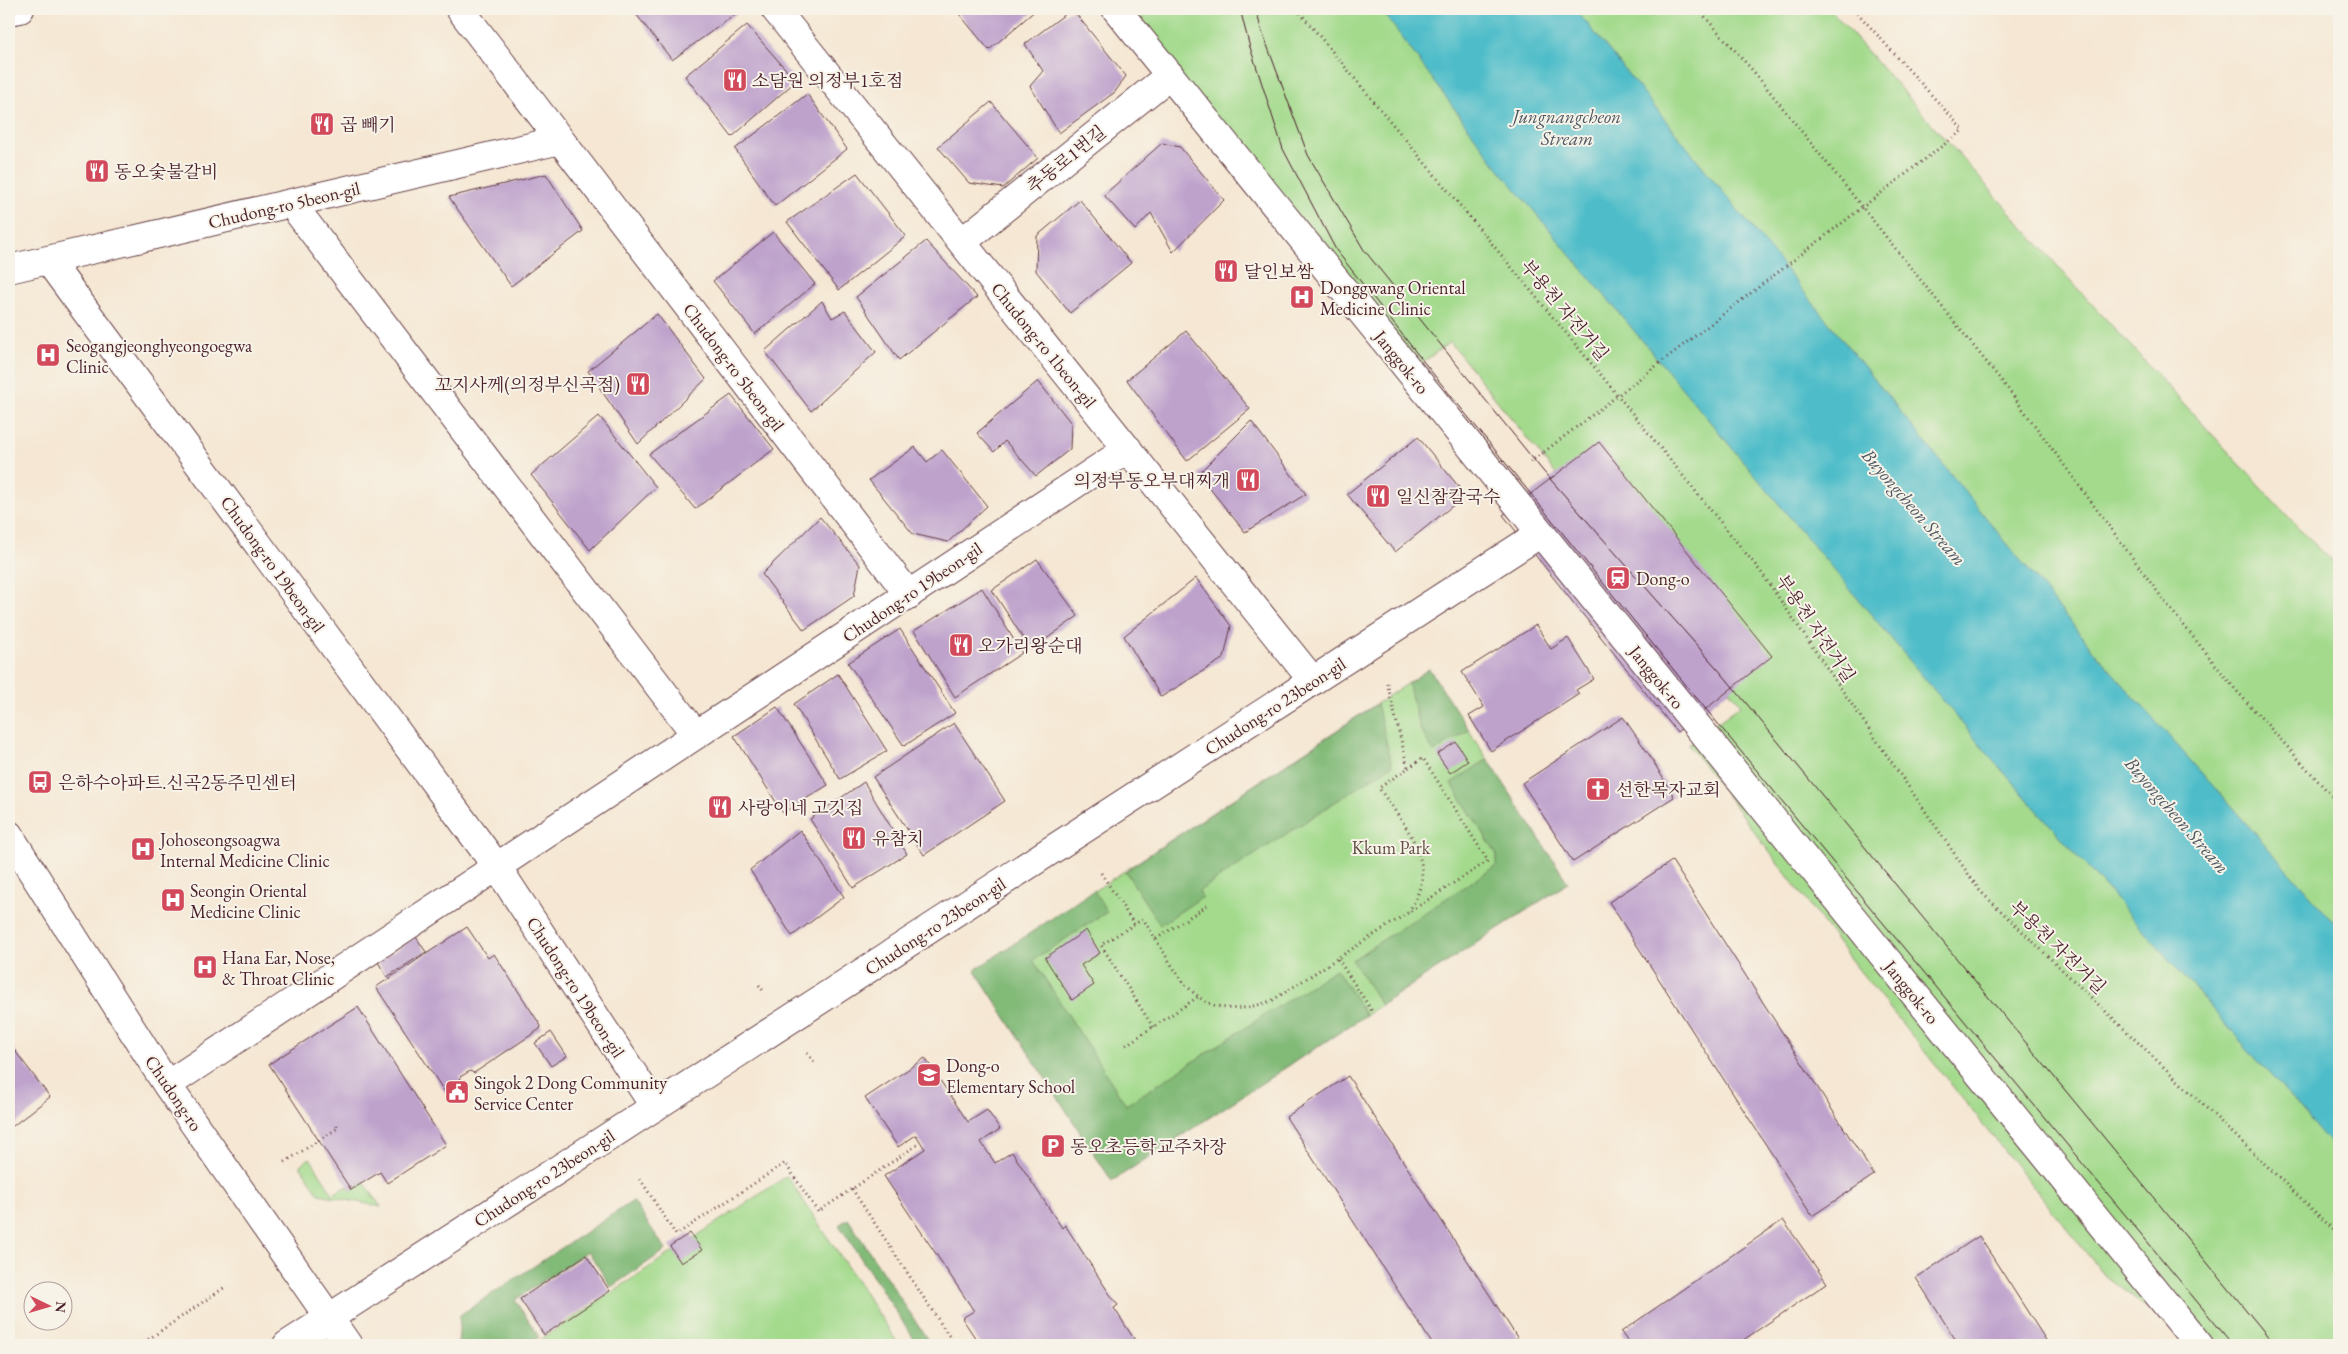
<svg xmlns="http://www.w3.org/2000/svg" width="2348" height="1354" viewBox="0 0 2348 1354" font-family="'EB Garamond','Noto Serif KR',serif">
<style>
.green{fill:#a3da8c;stroke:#767c5c}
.forest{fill:#82ba78;stroke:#666c52}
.water{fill:#50bdc9;stroke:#4d6e7a}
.building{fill:#bea2cc}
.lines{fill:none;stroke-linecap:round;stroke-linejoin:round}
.minor-casing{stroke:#643d44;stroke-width:30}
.path{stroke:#643d44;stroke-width:3;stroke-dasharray:1 4;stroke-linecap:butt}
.minor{stroke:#fff;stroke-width:28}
.tram{stroke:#4a1f2b;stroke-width:1}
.path-bridge{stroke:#643d44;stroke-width:3;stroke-dasharray:1 4;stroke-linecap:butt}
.labels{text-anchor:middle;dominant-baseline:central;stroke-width:4;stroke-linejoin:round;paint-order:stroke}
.poi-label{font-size:18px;fill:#4a1f2b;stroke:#f7f3e8;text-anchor:start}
.street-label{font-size:18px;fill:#4a1f2b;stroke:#f7f3e8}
.park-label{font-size:18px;fill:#604e43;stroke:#f7f3e8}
.water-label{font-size:19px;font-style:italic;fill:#4c5662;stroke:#f7f3e8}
</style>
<rect width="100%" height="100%" fill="#f7f3e8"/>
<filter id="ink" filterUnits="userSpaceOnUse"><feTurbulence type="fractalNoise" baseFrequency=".02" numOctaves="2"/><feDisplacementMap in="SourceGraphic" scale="10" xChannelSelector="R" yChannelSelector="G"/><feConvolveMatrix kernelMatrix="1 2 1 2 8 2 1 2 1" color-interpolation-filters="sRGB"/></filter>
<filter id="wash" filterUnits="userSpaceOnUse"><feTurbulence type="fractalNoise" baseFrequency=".0096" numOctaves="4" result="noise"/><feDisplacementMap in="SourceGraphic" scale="20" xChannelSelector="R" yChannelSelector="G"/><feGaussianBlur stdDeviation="1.12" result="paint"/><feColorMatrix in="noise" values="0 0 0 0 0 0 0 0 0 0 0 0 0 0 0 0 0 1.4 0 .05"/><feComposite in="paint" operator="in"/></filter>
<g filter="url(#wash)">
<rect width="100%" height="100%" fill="#f5e7d3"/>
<path class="green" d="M1115 9H1830L2078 289 2307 537 2339 567V1345H2195L2105 1276 1851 960 1688 744 1741 705 1450 342 1402 378Z
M1429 669 1568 883 1112 1181 975 970Z
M310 1158 333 1194 347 1186 351 1191 364 1182 381 1207 319 1194 300 1165Z
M787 1176 899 1345H532Z"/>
<path class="forest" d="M1429 669 1469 730 1434 752 1420 729 1408 683Z
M1377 704 1392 765 1199 891 1202 897 1160 925 1125 871Z
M1488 759 1568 883 1381 1005 1352 960 1496 866 1497 855 1451 783Z
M1094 890 1107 912 1033 960 1126 1105 1336 969 1366 1015 1112 1181 975 970Z
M633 1201 666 1250 611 1287 588 1251 515 1300 539 1337 526 1345H458L460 1315Z
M848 1219 931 1345H918L839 1225Z"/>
<path class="water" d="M1381 9H1573L1586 22 2097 655 2339 928V1153L1986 752 1498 168Z"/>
<g id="blocks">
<path class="building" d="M632 9H738L740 11 672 60Z
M955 9H1037L989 50Z
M1072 9 1126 76 1115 92 1059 133 1030 86 1043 71 1025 44Z
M747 25 796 81 732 137 685 76Z
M807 94 847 149 775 206 735 149Z
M991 102 1038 158 1003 188 969 183 938 147Z
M1162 143 1180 147 1224 200 1173 252 1151 213 1135 230 1104 195Z
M857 173 906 236 839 290 787 222Z
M546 174 583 231 511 286 449 197Z
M1080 200 1131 263 1070 313 1036 271 1037 236Z
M773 232 815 284 755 334 713 281Z
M926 241 977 297 899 360 856 297Z
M822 301 832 318 845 311 876 352 811 411 765 351Z
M657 314 706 379 638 444 588 371Z
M1186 331 1250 409 1187 461 1127 380Z
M1038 381 1071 423 1070 449 1036 476 1005 441 994 452 977 433Z
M731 395 774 449 695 509 649 454Z
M599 416 656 487 590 550 531 475Z
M1251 421 1306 494 1245 532 1198 474Z
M1418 437 1459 487V495L1456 503 1395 552 1347 494Z
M1599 442 1772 656 1677 732 1503 515Z
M915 447 927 462 942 450 987 506 948 542 913 534 869 480Z
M820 517 860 565 854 596 804 630 762 574Z
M1037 559 1078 616 1031 650 992 590Z
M1196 578 1231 626 1224 658 1161 697 1124 636Z
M982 588 1022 653 955 697 914 631Z
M1536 625 1551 649 1568 638 1594 679 1576 690 1579 694 1491 751 1469 716 1484 707 1462 672Z
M900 629 955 713 904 746 848 663Z
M838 674 887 751 840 779 794 704Z
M777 707 828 785 783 813 734 736Z
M1623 717 1650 756 1674 797 1573 862 1522 783Z
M954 723 1005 801 924 855 873 777Z
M1456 742 1468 761 1450 773 1437 754Z
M864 782 907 854 853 888 810 819Z
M800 830 844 897 792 936 750 870Z
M1672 861 1874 1175 1812 1216 1609 902Z
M467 927 488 958 494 954 541 1026 540 1029 474 1073 470 1071 460 1077 465 1091 460 1097 455 1099 446 1094 376 987Z
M1086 930 1100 953 1081 965 1094 985 1072 1000 1045 958Z
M416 937 426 952 387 977 378 962Z
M358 1007 446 1145 387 1183 380 1172 351 1190 269 1064Z
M551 1032 567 1056 551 1066 535 1043Z
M9 1043 50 1097 9 1129Z
M925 1058 968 1122 987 1110 1000 1129 981 1142 995 1163 1012 1152 1062 1228 1065 1225 1109 1293 1118 1305 1114 1308 1138 1345H980L962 1318 974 1311 884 1176 925 1149 916 1135 898 1147 865 1098Z
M1348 1076 1522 1345H1433L1286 1117Z
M1783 1220 1827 1283 1736 1345H1630L1621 1332Z
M690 1233 702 1250 681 1263 670 1246Z
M1979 1236 2049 1345H1959L1916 1278Z
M586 1255 610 1291 544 1335 520 1299Z"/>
</g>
</g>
<g filter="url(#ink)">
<use href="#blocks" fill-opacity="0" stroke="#643d44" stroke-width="1"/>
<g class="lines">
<defs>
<path id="minor" d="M460 9 909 595
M775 9 1313 681
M1116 9 2199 1345
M9 11 20 9
M291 203 696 735
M962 242 1170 75
M48 260 497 867 655 1107
M9 269 560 140
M9 835 167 1085 348 1345
M167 1085 1128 449
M287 1345 1541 533"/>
</defs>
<use href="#minor" class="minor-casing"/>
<path class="path" d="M1297 9 1615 392 1761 572 1980 891 2339 1235
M1698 9 1754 72 2008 389 2165 602 2235 689 2339 804
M1854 9 1963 130
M1530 462 1544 452
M1387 683 1408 768 1379 788C1398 817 1434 855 1418 893 1416 900 1411 907 1408 914
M1101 873 1134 924
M1156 939 1208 905
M1338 959 1372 1011
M759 985 764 992
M1153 1027 1101 945 1143 919C1180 974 1194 1030 1273 1000L1488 861 1423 758 1408 768
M1126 1045 1198 997
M807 1053 814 1062
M285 1162 338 1128 335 1122
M640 1179 676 1235 785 1163 818 1212 920 1143
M852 1189 955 1345
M140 1345 225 1287"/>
<use href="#minor" class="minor"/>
<path class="tram" d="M1240 9 1249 44 1283 149 1336 250 1430 370 1690 690 2233 1345
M1256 9 1261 29 1308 155 1364 250 1543 471 1723 675 2275 1345"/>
<path class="path-bridge" d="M1544 452 1963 130"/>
</g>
</g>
<defs>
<symbol id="restaurant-square" viewBox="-11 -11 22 22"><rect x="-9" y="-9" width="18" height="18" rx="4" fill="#d1495b" stroke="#f7f3e8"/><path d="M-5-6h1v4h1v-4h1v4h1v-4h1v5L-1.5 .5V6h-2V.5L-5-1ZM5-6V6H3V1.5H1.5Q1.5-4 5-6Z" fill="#fff"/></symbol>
<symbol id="hospital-square" viewBox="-11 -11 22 22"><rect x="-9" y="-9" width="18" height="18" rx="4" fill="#d1495b" stroke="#f7f3e8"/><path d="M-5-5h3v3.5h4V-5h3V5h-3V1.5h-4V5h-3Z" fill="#fff"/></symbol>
<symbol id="station-square" viewBox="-11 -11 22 22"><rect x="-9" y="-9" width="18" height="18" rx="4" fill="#d1495b" stroke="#f7f3e8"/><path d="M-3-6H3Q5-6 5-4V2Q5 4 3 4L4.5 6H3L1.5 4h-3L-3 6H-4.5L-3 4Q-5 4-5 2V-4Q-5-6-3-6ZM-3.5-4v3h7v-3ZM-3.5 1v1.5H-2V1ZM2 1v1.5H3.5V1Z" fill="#fff"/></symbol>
<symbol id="bus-square" viewBox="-11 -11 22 22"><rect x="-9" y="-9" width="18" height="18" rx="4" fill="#d1495b" stroke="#f7f3e8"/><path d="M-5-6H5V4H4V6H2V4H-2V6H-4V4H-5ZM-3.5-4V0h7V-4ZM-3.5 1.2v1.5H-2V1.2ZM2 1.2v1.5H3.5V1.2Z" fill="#fff"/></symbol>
<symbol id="church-square" viewBox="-11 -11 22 22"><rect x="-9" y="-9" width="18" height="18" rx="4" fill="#d1495b" stroke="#f7f3e8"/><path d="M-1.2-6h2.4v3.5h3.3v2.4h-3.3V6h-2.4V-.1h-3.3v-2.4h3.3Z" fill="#fff"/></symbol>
<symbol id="school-square" viewBox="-11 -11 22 22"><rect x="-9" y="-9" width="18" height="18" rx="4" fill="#d1495b" stroke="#f7f3e8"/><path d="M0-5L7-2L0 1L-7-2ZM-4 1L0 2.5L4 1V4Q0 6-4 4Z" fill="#fff"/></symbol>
<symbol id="civic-square" viewBox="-11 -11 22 22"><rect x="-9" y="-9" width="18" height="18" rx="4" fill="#d1495b" stroke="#f7f3e8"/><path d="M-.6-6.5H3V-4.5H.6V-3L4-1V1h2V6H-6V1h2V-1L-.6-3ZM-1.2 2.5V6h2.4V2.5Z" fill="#fff"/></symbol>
<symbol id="parking-square" viewBox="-11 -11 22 22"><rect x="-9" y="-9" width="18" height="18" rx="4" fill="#d1495b" stroke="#f7f3e8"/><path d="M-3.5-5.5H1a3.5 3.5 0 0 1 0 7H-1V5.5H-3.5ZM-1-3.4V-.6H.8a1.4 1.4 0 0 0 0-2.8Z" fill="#fff"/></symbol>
</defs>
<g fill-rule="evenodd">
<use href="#restaurant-square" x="721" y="66" width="28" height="28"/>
<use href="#restaurant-square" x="308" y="110" width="28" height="28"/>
<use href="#restaurant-square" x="83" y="157" width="28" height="28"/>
<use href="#restaurant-square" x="1212" y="257" width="28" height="28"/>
<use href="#hospital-square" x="1288" y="283" width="28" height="28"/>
<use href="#hospital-square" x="34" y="341" width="28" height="28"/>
<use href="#restaurant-square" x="624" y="370" width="28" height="28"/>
<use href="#restaurant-square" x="1234" y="466" width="28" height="28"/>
<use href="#restaurant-square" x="1364" y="482" width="28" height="28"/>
<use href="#station-square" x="1604" y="564" width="28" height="28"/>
<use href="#restaurant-square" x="947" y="631" width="28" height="28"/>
<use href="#bus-square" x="26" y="768" width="28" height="28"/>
<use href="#church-square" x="1584" y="775" width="28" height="28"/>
<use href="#restaurant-square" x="706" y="793" width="28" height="28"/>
<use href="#restaurant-square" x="840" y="824" width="28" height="28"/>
<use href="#hospital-square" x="129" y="835" width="28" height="28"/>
<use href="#hospital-square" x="159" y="886" width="28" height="28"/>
<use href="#hospital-square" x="191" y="953" width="28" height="28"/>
<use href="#school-square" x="915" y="1061" width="28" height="28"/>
<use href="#civic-square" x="443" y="1078" width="28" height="28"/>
<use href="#parking-square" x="1039" y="1132" width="28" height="28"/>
</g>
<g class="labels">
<g class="poi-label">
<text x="752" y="80">소담원 의정부1호점</text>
<text x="340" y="124">곱 빼기</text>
<text x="114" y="171">동오숯불갈비</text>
<text x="1244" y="271">달인보쌈</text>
<text x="1320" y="287">Donggwang Oriental<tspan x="1320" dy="21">Medicine Clinic</tspan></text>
<text x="66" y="345">Seogangjeonghyeongoegwa<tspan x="66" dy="21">Clinic</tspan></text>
<text x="620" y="384" text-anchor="end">꼬지사께(의정부신곡점)</text>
<text x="1230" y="480" text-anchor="end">의정부동오부대찌개</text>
<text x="1396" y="496">일신참칼국수</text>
<text x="1636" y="578">Dong-o</text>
<text x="978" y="645">오가리왕순대</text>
<text x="58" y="782">은하수아파트.신곡2동주민센터</text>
<text x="1616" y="789">선한목자교회</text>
<text x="738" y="807">사랑이네 고깃집</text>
<text x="872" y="838">유참치</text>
<text x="160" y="839">Johoseongsoagwa<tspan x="160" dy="21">Internal Medicine Clinic</tspan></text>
<text x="190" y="890">Seongin Oriental<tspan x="190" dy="21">Medicine Clinic</tspan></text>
<text x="222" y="957">Hana Ear, Nose,<tspan x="222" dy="21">&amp; Throat Clinic</tspan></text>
<text x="946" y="1065">Dong-o<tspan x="946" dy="21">Elementary School</tspan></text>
<text x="474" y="1082">Singok 2 Dong Community<tspan x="474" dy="21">Service Center</tspan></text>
<text x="1070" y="1146">동오초등학교주차장</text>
</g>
<g class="street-label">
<text transform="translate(1066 159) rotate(-39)">추동로1번길</text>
<text transform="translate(284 205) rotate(-13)">Chudong-ro 5beon-gil</text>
<text transform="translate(1565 310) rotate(50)">부용천 자전거길</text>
<text transform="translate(1044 345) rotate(51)">Chudong-ro 1beon-gil</text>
<text transform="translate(1402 362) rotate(51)">Janggok-ro</text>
<text transform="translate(734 367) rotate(53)">Chudong-ro 5beon-gil</text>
<text transform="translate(273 564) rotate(54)">Chudong-ro 19beon-gil</text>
<text transform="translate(912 592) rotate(-34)">Chudong-ro 19beon-gil</text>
<text transform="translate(1816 628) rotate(56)">부용천 자전거길</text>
<text transform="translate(1657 677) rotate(51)">Janggok-ro</text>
<text transform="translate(1275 706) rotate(-33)">Chudong-ro 23beon-gil</text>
<text transform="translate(935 926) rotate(-33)">Chudong-ro 23beon-gil</text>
<text transform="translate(2058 947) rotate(44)">부용천 자전거길</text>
<text transform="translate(576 987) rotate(57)">Chudong-ro 19beon-gil</text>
<text transform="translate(1912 992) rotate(51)">Janggok-ro</text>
<text transform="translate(174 1093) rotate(56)">Chudong-ro</text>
<text transform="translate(544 1178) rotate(-33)">Chudong-ro 23beon-gil</text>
</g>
<g class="park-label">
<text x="1391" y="847">Kkum Park</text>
</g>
<g class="water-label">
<text x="1567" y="116">Jungnangcheon<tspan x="1567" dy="22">Stream</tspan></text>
<text transform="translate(1914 507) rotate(49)">Buyongcheon Stream</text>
<text transform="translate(2177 815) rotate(49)">Buyongcheon Stream</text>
</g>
</g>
<rect width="2348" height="1354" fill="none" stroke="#f7f3e8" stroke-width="30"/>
<g transform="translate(48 1306) rotate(95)"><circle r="24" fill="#f7f3e8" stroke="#b29e9c"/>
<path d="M0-4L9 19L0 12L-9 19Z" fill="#d1495b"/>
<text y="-8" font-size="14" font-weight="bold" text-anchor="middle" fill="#4a1f2b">N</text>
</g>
</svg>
